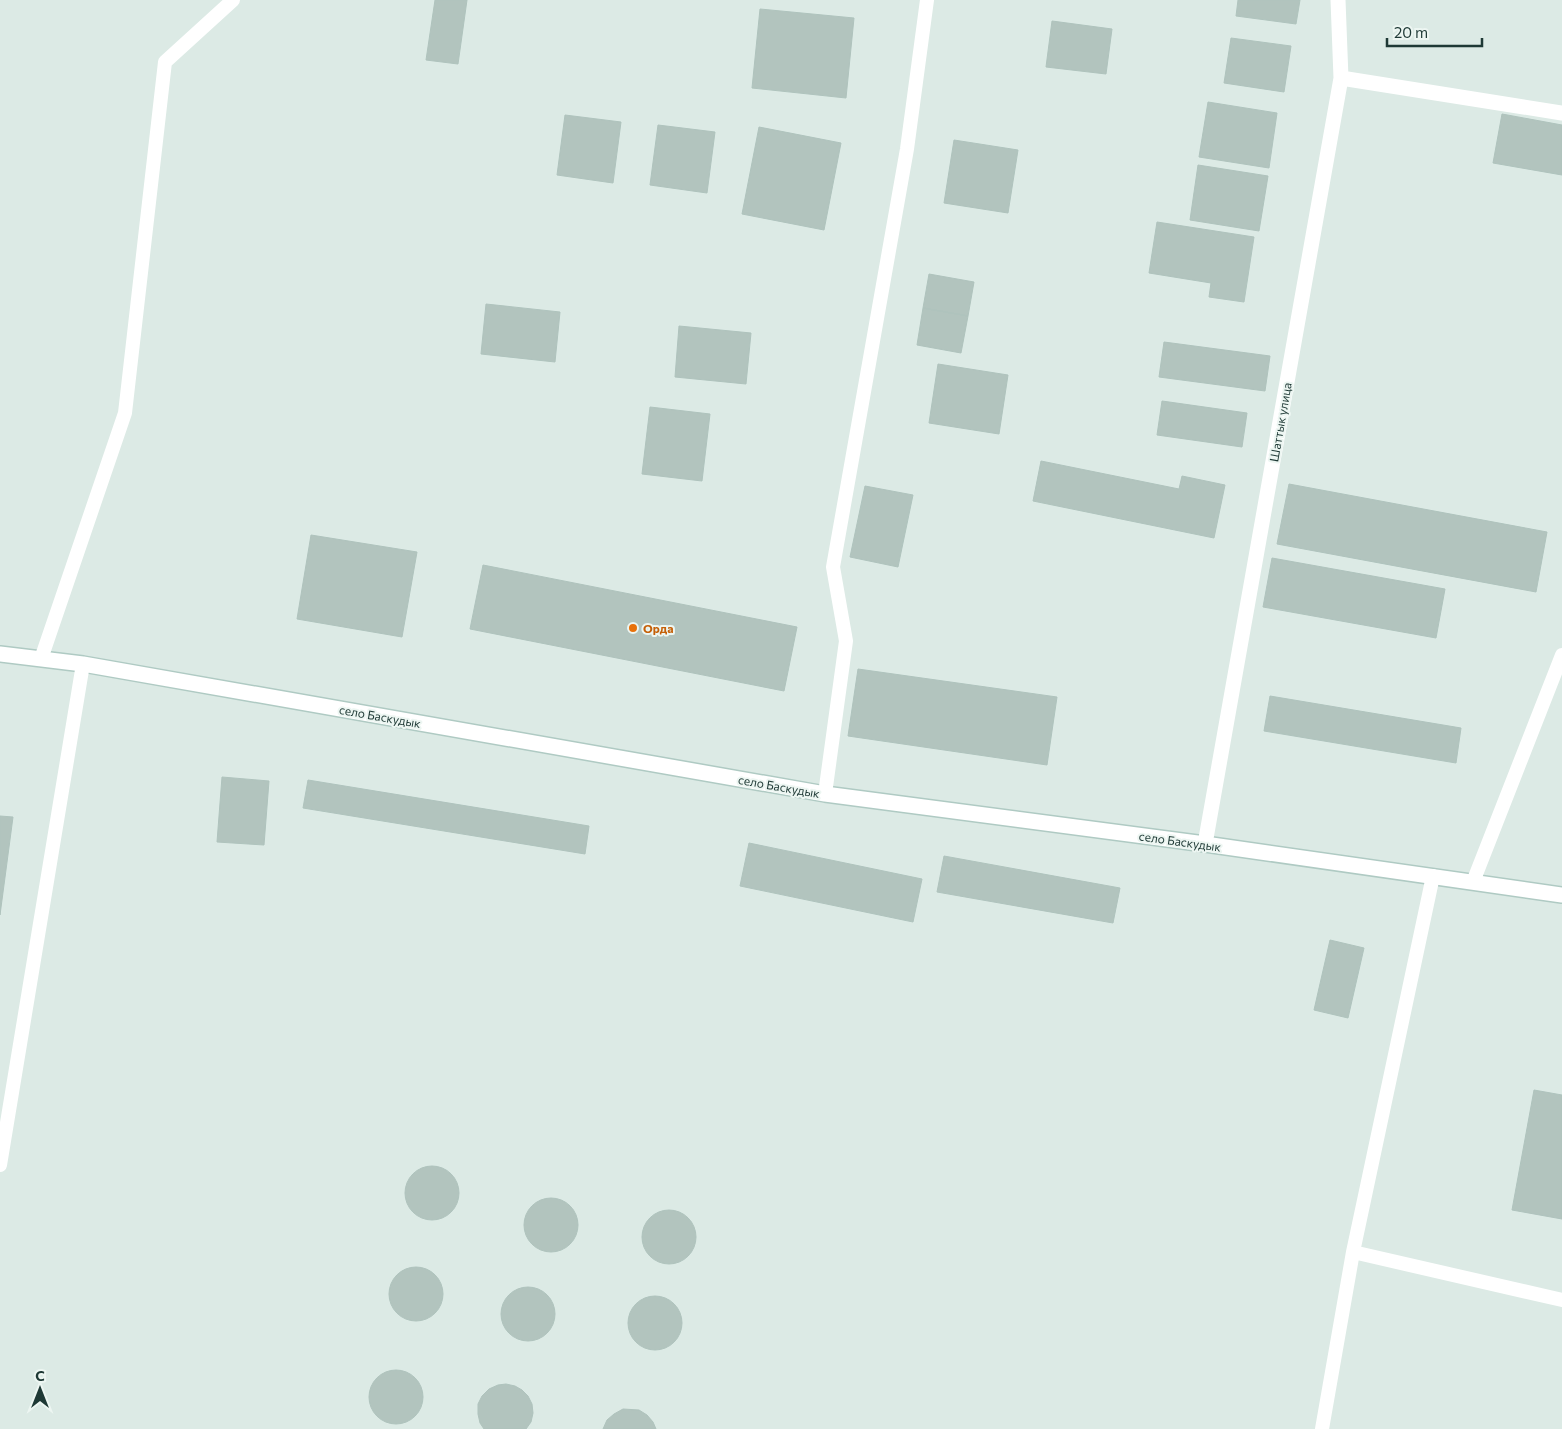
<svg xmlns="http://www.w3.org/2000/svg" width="1562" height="1429" viewBox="0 0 1562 1429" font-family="Commissioner,sans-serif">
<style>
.building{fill:#b2c4be;stroke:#afc3bd}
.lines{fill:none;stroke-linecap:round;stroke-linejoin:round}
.secondary-casing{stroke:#afcac3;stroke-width:18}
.lane{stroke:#fff;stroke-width:14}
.street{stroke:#fff;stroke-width:15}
.secondary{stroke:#fff;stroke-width:15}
.food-dot{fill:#e8710a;stroke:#edf6f2;stroke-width:2}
.labels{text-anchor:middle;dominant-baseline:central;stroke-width:4;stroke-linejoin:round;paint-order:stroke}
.street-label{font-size:12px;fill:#1e3935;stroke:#edf6f2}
.food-label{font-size:12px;font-weight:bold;fill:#c56008;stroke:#edf6f2;text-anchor:start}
</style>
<rect width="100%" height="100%" fill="#dceae5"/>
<path class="building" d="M435 0H467L458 64 426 60Z
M1238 0H1300L1296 24 1236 16Z
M760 9 854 18 846 98 752 88Z
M1052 21 1112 29 1106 74 1046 67Z
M1231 38 1291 46 1284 92 1224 83Z
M1208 102 1277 113 1269 168 1199 157Z
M1502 114 1562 125V175L1493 163Z
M565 115 621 122 613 183 557 175Z
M658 125 715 132 707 193 650 185Z
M759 127 841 143 824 230 742 214Z
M954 140 1018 150 1008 213 944 203Z
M1198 165 1268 176 1259 231 1190 220Z
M1157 222 1254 237 1244 302 1209 297 1211 283 1149 273Z
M929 274 974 282 968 316 923 308Z
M486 304 560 312 555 362 481 354Z
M923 308 968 316 961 353 917 345Z
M679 326 751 333 746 384 675 377Z
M1164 342 1270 356 1265 391 1159 377Z
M938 364 1008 375 999 434 929 423Z
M1162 401 1247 413 1242 447 1157 435Z
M650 407 710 414 702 481 642 474Z
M1041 461 1179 489 1182 476 1225 485 1214 538 1033 501Z
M1289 484 1547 532 1536 592 1277 544Z
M865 486 913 495 898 567 850 557Z
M311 535 417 552 402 637 297 619Z
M1272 558 1445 589 1436 638 1263 607Z
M483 565 797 627 784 691 470 629Z
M858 669 1057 697 1047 765 848 736Z
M1270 696 1461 728 1456 763 1264 731Z
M222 777 269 781 264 845 217 842Z
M308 780 589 826 585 854 303 808Z
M0 816 13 817 0 915Z
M749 843 922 879 913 922 740 886Z
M944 856 1120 888 1113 923 937 892Z
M1330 940 1364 948 1348 1018 1314 1010Z
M1534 1090 1562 1095V1219L1512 1210Z
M405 1193a27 27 0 1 1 54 0a27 27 0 1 1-54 0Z
M524 1225a27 27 0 1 1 54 0a27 27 0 1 1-54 0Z
M642 1237a27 27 0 1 1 54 0a27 27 0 1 1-54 0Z
M389 1294a27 27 0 1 1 54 0a27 27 0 1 1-54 0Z
M501 1314a27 27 0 1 1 54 0a27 27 0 1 1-54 0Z
M628 1323a27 27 0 1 1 54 0a27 27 0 1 1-54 0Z
M369 1397a27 27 0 1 1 54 0a27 27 0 1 1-54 0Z
M506 1384 515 1386 522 1390 528 1396 532 1404 533 1413 531 1422 526 1429H484L480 1423 478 1414V1404L482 1396 489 1389 498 1385Z
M623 1409 639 1410 647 1415 653 1422 656 1429H603L607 1420 614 1414Z"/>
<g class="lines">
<defs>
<path id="secondary" d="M0 654 83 664 825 794 1205 844 1562 895"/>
</defs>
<use href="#secondary" class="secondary-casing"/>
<path class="lane" d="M41 659 125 413 165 62 233 0
M825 794 846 641 833 567 907 149 927 0
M1473 882 1562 655
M0 1165 83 664
M1353 1252 1562 1300
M1322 1429 1353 1252 1433 876"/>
<path class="street" d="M1341 78 1562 113
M1205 844 1341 78 1338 0"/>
<use href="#secondary" class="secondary"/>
</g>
<circle class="food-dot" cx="633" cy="628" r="5"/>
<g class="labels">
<g class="street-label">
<text transform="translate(1280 422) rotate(-80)">Шаттык улица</text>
<text transform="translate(380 716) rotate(10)">село Баскудык</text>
<text transform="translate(779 786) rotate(10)">село Баскудык</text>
<text transform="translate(1180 841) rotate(8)">село Баскудык</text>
</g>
<g class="food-label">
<text x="643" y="628">Орда</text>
</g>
</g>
<g transform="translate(40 1389)" stroke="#edf6f2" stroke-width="4" paint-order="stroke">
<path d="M0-4L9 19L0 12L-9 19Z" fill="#1e3935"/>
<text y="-8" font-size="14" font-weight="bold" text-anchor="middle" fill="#1e3935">С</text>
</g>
<path d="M1387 38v8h95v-8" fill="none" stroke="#1e3935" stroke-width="2.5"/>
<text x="1394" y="38" font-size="15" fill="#1e3935" stroke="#edf6f2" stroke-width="4" paint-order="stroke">20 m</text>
</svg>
